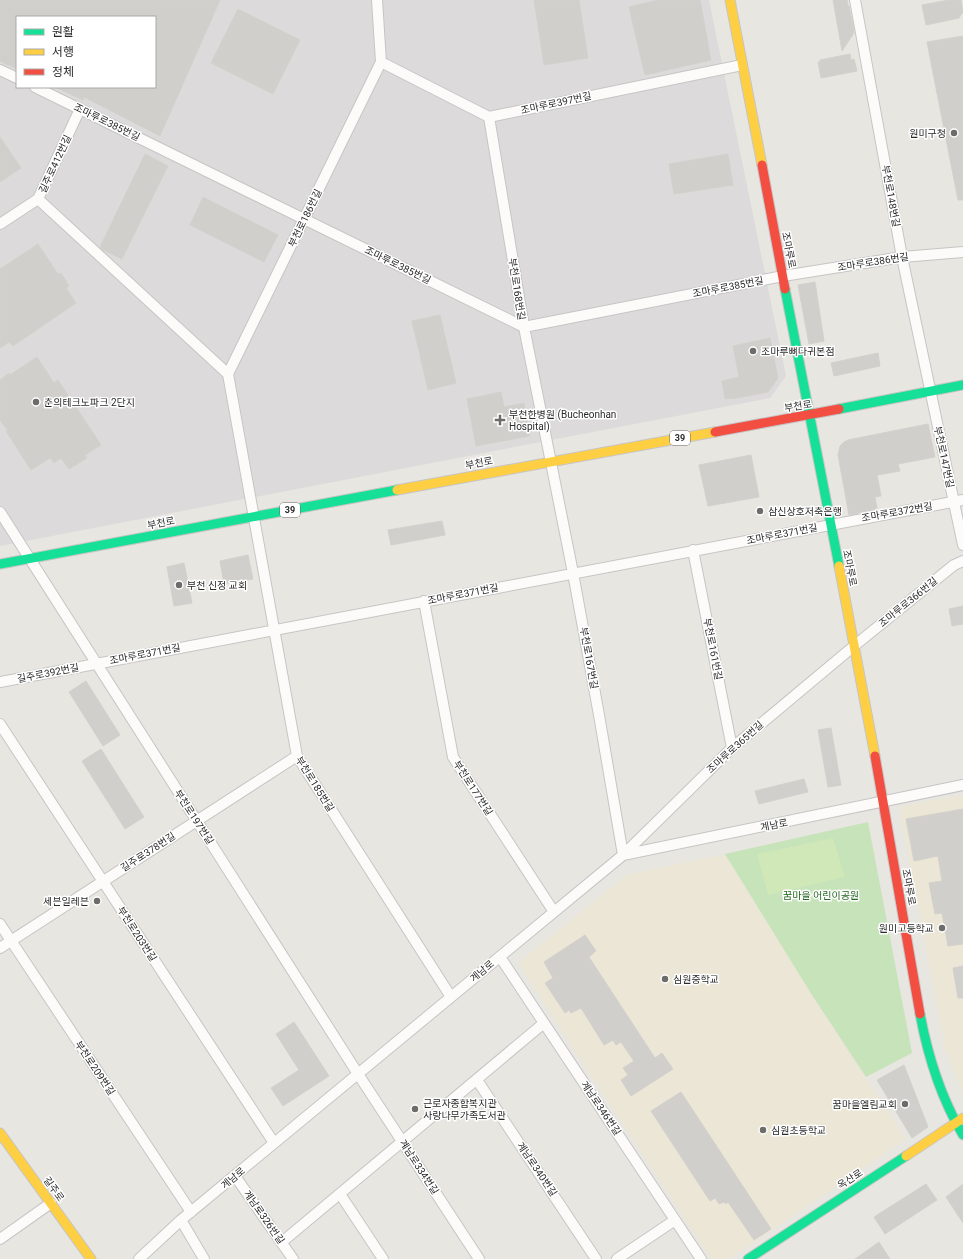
<svg xmlns="http://www.w3.org/2000/svg" width="963" height="1259" viewBox="0 0 963 1259" font-family="Roboto,'Noto Sans KR',sans-serif">
<style>
.industrial{fill:#dddadb;fill-rule:evenodd}
.education{fill:#ebe6d5}
.green{fill:#c6e3ba}
.pitch{fill:#d0e7b7}
.building{fill:#d1cfcb;stroke:#d3d1cc}
.lines{fill:none;stroke-linecap:round;stroke-linejoin:round}
.street-casing{stroke:#c6c5c5;stroke-width:12}
.fast-casing{stroke:#c6c5c5;stroke-width:11}
.slow-casing{stroke:#c6c5c5;stroke-width:11}
.jam-casing{stroke:#c6c5c5;stroke-width:11}
.street{stroke:#fcfbfa;stroke-width:10}
.fast{stroke:#16e098;stroke-width:9}
.slow{stroke:#ffcf43;stroke-width:9}
.jam{stroke:#f24e42;stroke-width:9}
.poi-dot{fill:#6c6c6a;stroke:#fff;stroke-width:1.5}
.labels{text-anchor:middle;dominant-baseline:central;stroke-width:3;stroke-linejoin:round;paint-order:stroke}
.shield{fill:#fff;stroke:#6a6a6a;stroke-width:1}
.shield-label{font-size:9px;font-weight:bold;fill:#2a2a2a}
.street-label{font-size:10px;fill:#2a2a2a;stroke:#fff}
.poi-label{font-size:10px;fill:#2a2a2a;stroke:#fff;text-anchor:start}
.park-label{font-size:10px;fill:#23661c;stroke:#fff}
</style>
<rect width="100%" height="100%" fill="#e8e6e0"/>
<path class="industrial" d="M0 0H709L786 376 770 398 0 546ZM17 17H155V87H17Z"/>
<path class="education" d="M963 795V1094L945 1049 899 807Z
M725 854 812 995 906 1139 729 1259H711L518 963 627 875Z"/>
<path class="green" d="M868 822 912 1053 866 1077 812 995 725 854Z"/>
<path class="pitch" d="M833 838 845 877 768 895 757 854Z"/>
<path class="building" d="M0 0H220L160 136 84 97 83 100 55 87H155V17H17V69L0 61Z
M534 0H579L588 58 544 65Z
M658 0H700L711 60 645 75 629 7Z
M833 0H847L848 6H849L853 26 854 33 842 51Z
M949 0H961L963 12 959 18 926 25 922 5Z
M238 9 300 40 273 94 211 63Z
M963 36V200H958L927 42Z
M850 54 851 60 854 59 857 71 821 78 818 62H820V60Z
M0 137 21 168 0 182Z
M145 154 168 166 122 259 103 250 100 247Z
M728 154 733 185 674 194 669 164Z
M203 197 278 235 264 262 190 225Z
M38 244 58 274 61 273 69 286 66 288 76 303 13 346 9 342 0 348V269Z
M815 282 824 341 809 344 798 285Z
M440 315 456 383 428 390 412 321Z
M770 338 778 378 768 392 732 399 731 398 725 399 722 381 739 377 733 346Z
M878 353 880 366 834 376 831 363Z
M37 357 54 383 58 380 101 445 85 455 87 458 69 469 61 458 54 463 50 458 31 470 6 431H8L0 420V380L9 373 10 375Z
M501 392 504 407 524 403 530 436 476 446 467 399Z
M928 424 935 457 898 464 900 471 877 475 881 496 875 497 877 509 849 515 838 455 840 446 844 442 848 440Z
M751 455 759 497 708 506 699 465Z
M442 521 445 535 391 545 388 530Z
M248 555 253 579 224 584 220 561Z
M184 563 192 603 174 606 167 567Z
M963 606V624L952 626 949 609Z
M86 681 120 735 103 746 69 692Z
M831 728 841 785 828 787 818 730Z
M101 749 144 817 125 829 82 761Z
M804 779 808 792 759 804 755 791Z
M963 809V944L948 946 942 913 935 914 929 883 942 881 938 856 914 861 906 819Z
M585 935 596 951 589 957 655 1058 662 1053 673 1069 631 1096 621 1080 628 1075 623 1068 634 1061 621 1042 616 1045 613 1040 604 1045 581 1008 571 1013 569 1010 565 1013 545 983 553 978 544 962Z
M963 966V998H958L953 968Z
M294 1022 329 1076 283 1106 271 1088 299 1070 276 1034Z
M904 1065 928 1127 912 1138 877 1080Z
M681 1092 771 1229 754 1240 728 1202 726 1204 724 1202 719 1204 715 1198 710 1201 651 1111Z
M926 1184 937 1200 885 1234 874 1217Z
M963 1184V1223L946 1197Z
M879 1242 890 1259H855Z"/>
<g class="lines">
<defs>
<path id="street" d="M377 0 381 62
M855 0 902 257 963 545
M381 62 228 374 297 756 451 997
M381 62 489 117 742 65
M0 70 17 78
M35 87 524 327 783 276 902 257 963 252
M489 117 524 327 573 573 599 715 623 855
M38 199 228 374
M0 224 38 199 80 109
M0 512 358 1074 479 1259
M693 550 732 748
M424 601 453 757 554 912
M0 682 963 500
M0 724 274 1143
M623 855 963 785
M0 924 191 1212
M0 948 297 756
M500 957 701 1259
M477 1080 596 1259
M235 1176 293 1259
M340 1194 383 1259
M181 1220 204 1259
M0 1239 51 1203
M282 1242 544 1023
M139 1259 181 1220 623 855 732 748 854 646 954 565 963 561
M617 1259 675 1220"/>
<path id="fast" d="M785 289 839 566
M839 409 963 385
M0 564 397 490
M920 1014C928 1057 941 1098 963 1135
M748 1259 906 1156"/>
<path id="slow" d="M730 0 762 165
M397 490 715 432
M839 566 875 756
M0 1133 91 1259
M906 1156 963 1118"/>
<path id="jam" d="M762 165 785 289
M715 432 839 409
M875 756 920 1014"/>
</defs>
<use href="#street" class="street-casing"/>
<use href="#fast" class="fast-casing"/>
<use href="#slow" class="slow-casing"/>
<use href="#jam" class="jam-casing"/>
<use href="#street" class="street"/>
<use href="#fast" class="fast"/>
<use href="#slow" class="slow"/>
<use href="#jam" class="jam"/>
</g>
<g class="poi-dot">
<circle cx="954" cy="133" r="4"/>
<circle cx="753" cy="351" r="4"/>
<circle cx="36" cy="402" r="4"/>
<path d="M498 414h4v4h4v4h-4v4h-4v-4h-4v-4h4z"/>
<circle cx="760" cy="511" r="4"/>
<circle cx="179" cy="585" r="4"/>
<circle cx="97" cy="901" r="4"/>
<circle cx="942" cy="928" r="4"/>
<circle cx="665" cy="979" r="4"/>
<circle cx="905" cy="1104" r="4"/>
<circle cx="415" cy="1109" r="4"/>
<circle cx="763" cy="1130" r="4"/>
</g>
<g class="labels">
<g class="shield">
<rect x="670" y="431" width="20" height="14" rx="3"/>
<rect x="280" y="503" width="20" height="14" rx="3"/>
</g>
<g class="shield-label">
<text x="680" y="438">39</text>
<text x="290" y="510">39</text>
</g>
<g class="street-label">
<text transform="translate(556 103) rotate(-12)">조마루로397번길</text>
<text transform="translate(107 122) rotate(26)">조마루로385번길</text>
<text transform="translate(55 164) rotate(-65)">길주로412번길</text>
<text transform="translate(891 196) rotate(80)">부천로148번길</text>
<text transform="translate(305 218) rotate(-64)">부천로186번길</text>
<text transform="translate(789 250) rotate(79)">조마루로</text>
<text transform="translate(873 262) rotate(-9)">조마루로386번길</text>
<text transform="translate(398 265) rotate(26)">조마루로385번길</text>
<text transform="translate(728 287) rotate(-11)">조마루로385번길</text>
<text transform="translate(517 289) rotate(81)">부천로168번길</text>
<text transform="translate(798 406) rotate(-10)">부천로</text>
<text transform="translate(944 457) rotate(78)">부천로147번길</text>
<text transform="translate(479 463) rotate(-11)">부천로</text>
<text transform="translate(897 512) rotate(-10)">조마루로372번길</text>
<text transform="translate(161 523) rotate(-11)">부천로</text>
<text transform="translate(782 534) rotate(-11)">조마루로371번길</text>
<text transform="translate(850 568) rotate(79)">조마루로</text>
<text transform="translate(463 594) rotate(-11)">조마루로371번길</text>
<text transform="translate(908 602) rotate(-39)">조마루로366번길</text>
<text transform="translate(713 649) rotate(79)">부천로161번길</text>
<text transform="translate(145 654) rotate(-11)">조마루로371번길</text>
<text transform="translate(589 658) rotate(80)">부천로167번길</text>
<text transform="translate(48 673) rotate(-11)">길주로392번길</text>
<text transform="translate(735 747) rotate(-42)">조마루로365번길</text>
<text transform="translate(315 784) rotate(58)">부천로185번길</text>
<text transform="translate(473 788) rotate(57)">부천로177번길</text>
<text transform="translate(194 817) rotate(57)">부천로197번길</text>
<text transform="translate(774 825) rotate(-11)">계남로</text>
<text transform="translate(148 852) rotate(-33)">길주로378번길</text>
<text transform="translate(909 887) rotate(80)">조마루로</text>
<text transform="translate(137 934) rotate(57)">부천로203번길</text>
<text transform="translate(482 971) rotate(-40)">계남로</text>
<text transform="translate(95 1068) rotate(56)">부천로209번길</text>
<text transform="translate(601 1108) rotate(56)">계남로346번길</text>
<text transform="translate(419 1167) rotate(57)">계남로334번길</text>
<text transform="translate(537 1169) rotate(56)">계남로340번길</text>
<text transform="translate(233 1178) rotate(-40)">계남로</text>
<text transform="translate(850 1179) rotate(-33)">옥산로</text>
<text transform="translate(54 1189) rotate(54)">길주로</text>
<text transform="translate(264 1217) rotate(55)">계남로326번길</text>
</g>
<g class="poi-label">
<text x="946" y="133" text-anchor="end">원미구청</text>
<text x="761" y="351">조마루뼈다귀본점</text>
<text x="44" y="402">춘의테크노파크 2단지</text>
<text x="509" y="414">부천한병원 (Bucheonhan<tspan x="509" dy="12">Hospital)</tspan></text>
<text x="768" y="511">삼신상호저축은행</text>
<text x="187" y="585">부천 신정 교회</text>
<text x="89" y="901" text-anchor="end">세븐일레븐</text>
<text x="934" y="928" text-anchor="end">원미고등학교</text>
<text x="673" y="979">심원중학교</text>
<text x="423" y="1103">근로자종합복지관<tspan x="423" dy="12">사랑나무가족도서관</tspan></text>
<text x="897" y="1104" text-anchor="end">꿈마을엘림교회</text>
<text x="771" y="1130">심원초등학교</text>
</g>
<g class="park-label">
<text x="821" y="895">꿈마을 어린이공원</text>
</g>
</g>
<rect x="16" y="16" width="140" height="72" fill="#ffffff" stroke="#aaaaaa"/>
<rect x="24" y="29" width="20" height="6" fill="#16e098" stroke="#aaaaaa"/>
<text x="52" y="36" font-size="12" fill="#2a2a2a">원활</text>
<rect x="24" y="49" width="20" height="6" fill="#ffcf43" stroke="#aaaaaa"/>
<text x="52" y="56" font-size="12" fill="#2a2a2a">서행</text>
<rect x="24" y="69" width="20" height="6" fill="#f24e42" stroke="#aaaaaa"/>
<text x="52" y="76" font-size="12" fill="#2a2a2a">정체</text>
</svg>
